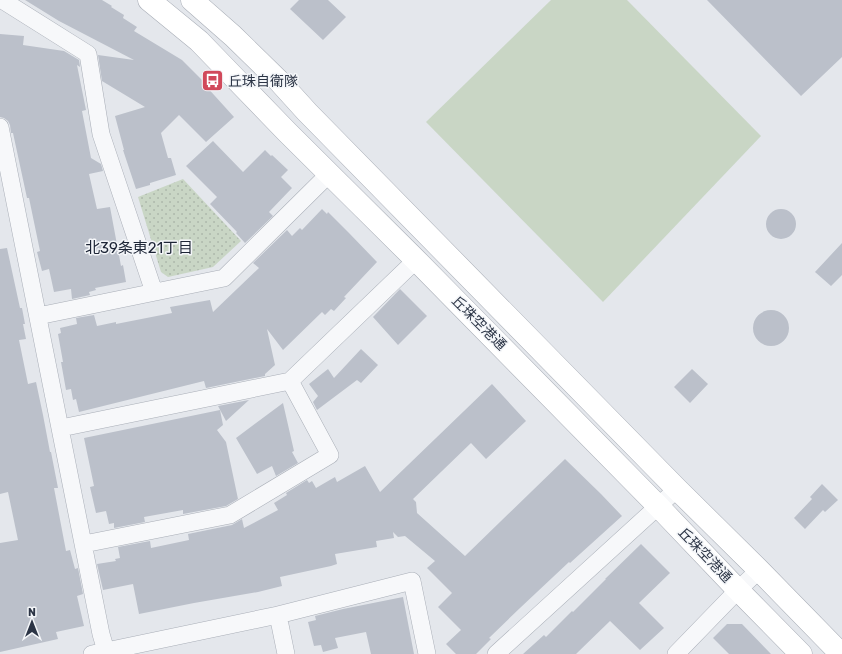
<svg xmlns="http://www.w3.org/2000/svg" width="842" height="654" viewBox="0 0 842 654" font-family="Rubik,'Noto Sans JP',sans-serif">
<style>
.grass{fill:url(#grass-dots)}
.garden{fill:#c9d6c5}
.building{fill:#bbc0ca}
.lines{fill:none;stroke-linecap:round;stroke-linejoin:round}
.minor-casing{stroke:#a9aeb7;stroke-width:18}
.secondary-casing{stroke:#a9aeb7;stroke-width:23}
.minor{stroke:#f7f8fa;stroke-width:17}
.secondary{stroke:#fff;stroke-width:22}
.labels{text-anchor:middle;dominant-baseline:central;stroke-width:3;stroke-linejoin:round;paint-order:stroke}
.poi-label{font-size:14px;fill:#2b3445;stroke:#f4f6f9;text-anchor:start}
.street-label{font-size:14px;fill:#2b3445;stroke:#f4f6f9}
.neighbourhood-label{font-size:15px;fill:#1d2536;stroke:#f4f6f9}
</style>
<defs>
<pattern id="grass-dots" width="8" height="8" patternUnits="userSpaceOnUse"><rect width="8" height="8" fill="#c9d6c5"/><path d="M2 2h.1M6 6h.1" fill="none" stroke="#adb8ab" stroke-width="1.8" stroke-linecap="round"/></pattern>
</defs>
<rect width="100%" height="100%" fill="#e4e7ec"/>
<path class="grass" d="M183 179 241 241 213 267 168 277 161 272 138 197Z"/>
<path class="garden" d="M551 0H627L761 136 603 302 426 122Z"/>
<path class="building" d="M25 0H102L112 6 111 7 124 15 123 18 137 27 134 31 182 60 206 84 205 85 234 117 206 142 179 115 161 133 168 158H171L176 175 150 183V185L136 189 123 150H124L115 116 145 107 102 81 98 55 134 60 59 21Z
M299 0H328L346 17 323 40 290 9Z
M707 0H842V57L801 96Z
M0 34 24 36 23 45 64 51 79 60 80 67 77 65 86 110 82 111 91 158 101 164 103 171 89 174 97 209 110 207 121 266 123 265 126 282 95 288 96 290 89 292 90 295 72 299 71 289 54 292 49 269 42 271 37 252 40 251 29 198H27L13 133H11L10 125 8 121 4 118 0 117Z
M213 141 243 172 265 150 271 156 272 155 288 170 281 177 292 188 269 212 273 216 245 243 236 233 237 232 210 204 217 197 186 166Z
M322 209 327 214 328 212 349 233 377 262 344 297 346 298 334 311 331 309 325 315 322 312 283 350 267 329 275 365 265 374V376L206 388 204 381 79 412 76 399 73 400 71 389 66 390 61 362H63L58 334 61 333 60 328 77 324 76 318 94 315 97 326 116 322V324L172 313 170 307 210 300 213 312 259 268 253 263 287 230 292 236 300 228 302 230Z
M766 224a15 15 0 1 1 30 0a15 15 0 1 1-30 0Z
M842 243V275L831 286 815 272Z
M7 248 20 308H22L25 324H23L26 339 19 340 28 384 36 382 43 415 50 452H51L58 488H54L66 551 70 550 75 569 78 568 83 594 77 596 84 626 56 632 58 639 0 652V543L18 540 8 492 0 494V249Z
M400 289 427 316 398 345 373 317Z
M753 328a18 18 0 1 1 36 0a18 18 0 1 1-36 0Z
M361 349 378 365 361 383 357 380 317 410 313 402 318 396 309 384 328 369 334 378Z
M692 369 708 384 690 403 674 387Z
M492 384 526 421 486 459 471 443 413 499 416 502 417 513 465 556 565 459 601 494 622 516 570 563 569 562 520 608 489 638 491 639 476 654H456L446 644 461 630 438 607 452 593 427 568 435 561 405 536 398 537 393 532 394 538 376 541 377 547 335 554 337 564 331 566 280 577 282 586 258 592 194 603 139 614 133 584 103 590 97 564 116 561 115 559 120 558 118 547 150 541 151 548 189 540 188 534 232 525 242 519 244 528 278 510 274 503 287 495 286 493 307 480 309 483 312 481 316 488 335 477 337 482 365 466 380 492Z
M249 400 226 421 218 406Z
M283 403 294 451 292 452 298 463 276 476 272 466 257 474 236 438Z
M220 410 223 425 217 430 226 442 238 499 226 506 183 514V510L144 517 145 522 114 528V523L109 524 106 511 96 513 90 487 94 486 84 438Z
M822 484 838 500 825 512 823 510 805 529 794 518 812 499 810 497Z
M641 544 670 573 639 603 664 628 640 650 610 621 576 654H523L544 635 546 637 572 611 573 612 606 579H605Z
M403 597 414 654H371L366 632 335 638 338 648 323 652 321 645 314 646 308 622 316 620 315 616 343 609Z
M727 624H742L771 654H729L713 638Z"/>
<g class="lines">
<defs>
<path id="minor" d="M2 0 88 54 101 134 154 292
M0 127 101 634 106 651
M38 316 224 278 330 173
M61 428 290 381 416 260
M84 544 230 515 330 455 290 381
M278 615 286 654
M92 654 278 615 412 581 427 654
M496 654 677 489
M676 654 738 590 759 570"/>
<path id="secondary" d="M149 0 199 41 287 132 416 260 658 506 738 590 801 654
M192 0 233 36 278 80 307 112 677 489 759 570 841 654"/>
</defs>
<use href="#minor" class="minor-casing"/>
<use href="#secondary" class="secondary-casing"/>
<use href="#minor" class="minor"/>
<use href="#secondary" class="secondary"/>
</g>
<defs>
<symbol id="bus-square" viewBox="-11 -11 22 22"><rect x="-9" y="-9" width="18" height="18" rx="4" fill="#d1495b" stroke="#f4f6f9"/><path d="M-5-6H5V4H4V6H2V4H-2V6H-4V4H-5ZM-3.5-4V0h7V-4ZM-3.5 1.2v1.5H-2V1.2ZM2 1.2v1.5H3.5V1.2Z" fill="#fff"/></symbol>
</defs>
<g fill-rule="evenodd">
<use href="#bus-square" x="200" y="68" width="25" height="25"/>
</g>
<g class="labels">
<g class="poi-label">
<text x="228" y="81">丘珠自衛隊</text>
</g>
<g class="street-label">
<text transform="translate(479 323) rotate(45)">丘珠空港通</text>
<text transform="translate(705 555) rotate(46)">丘珠空港通</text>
</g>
<g class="neighbourhood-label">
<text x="139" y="248">北39条東21丁目</text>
</g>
</g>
<g transform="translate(32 622)" stroke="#f4f6f9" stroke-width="3" paint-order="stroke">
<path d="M0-3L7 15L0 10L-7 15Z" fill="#2b3445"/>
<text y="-6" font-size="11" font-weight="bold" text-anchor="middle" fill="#2b3445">N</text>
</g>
</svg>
